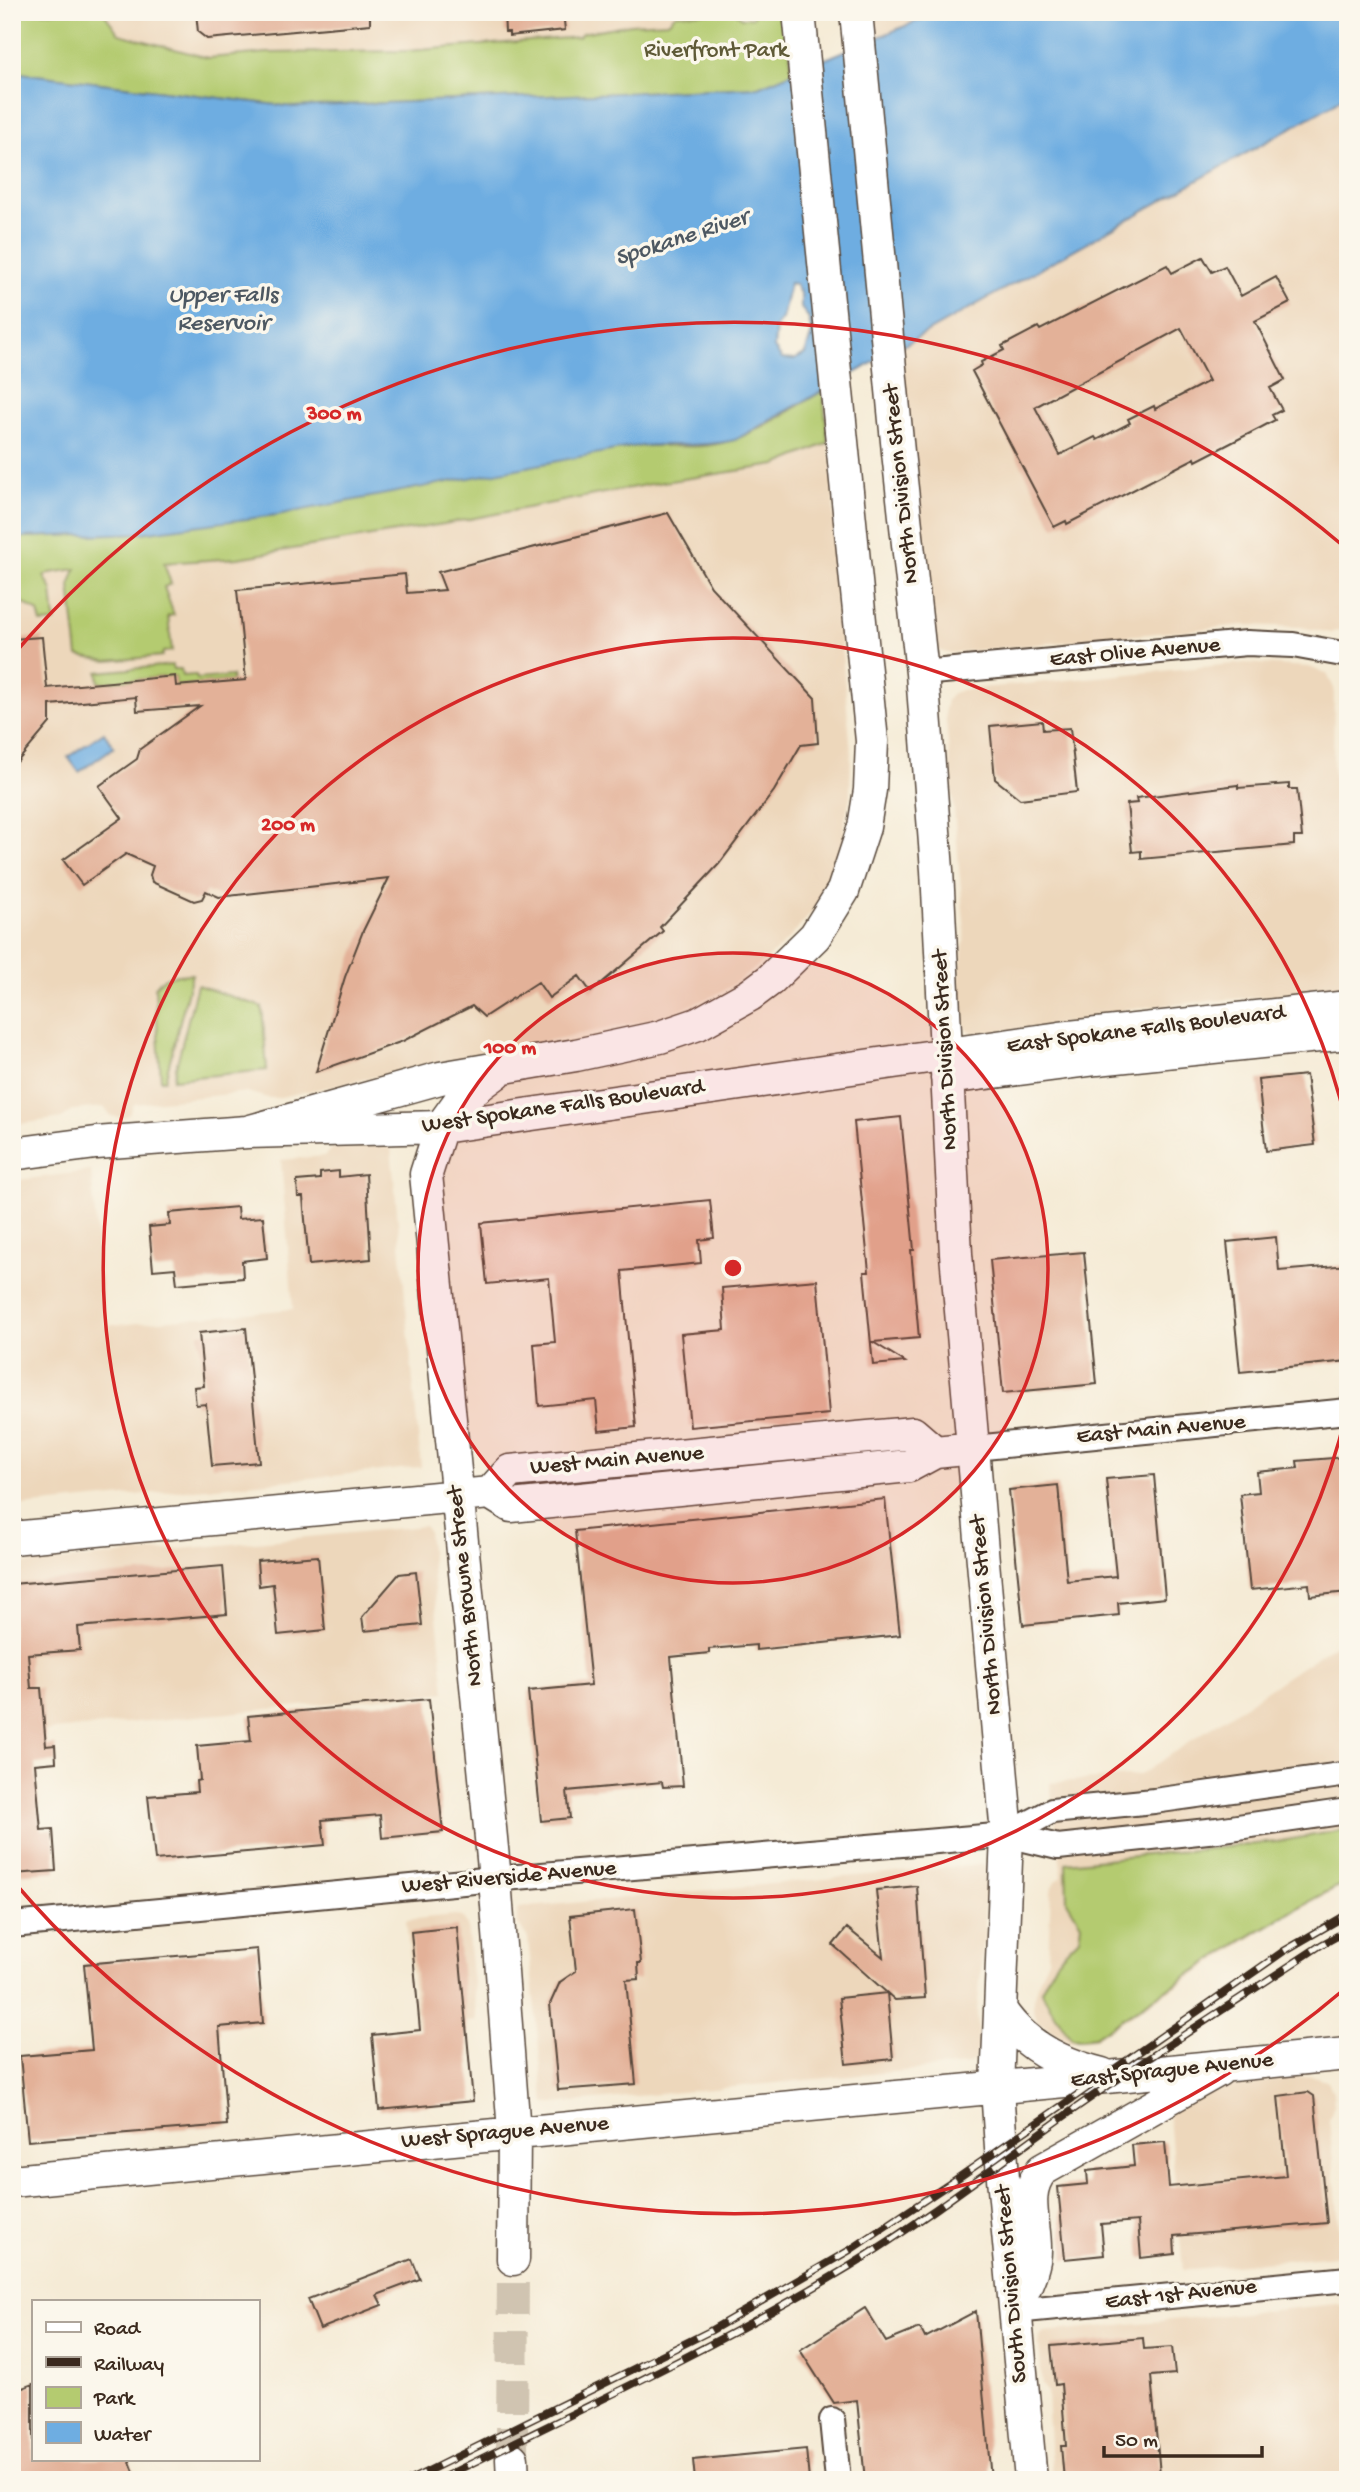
<svg xmlns="http://www.w3.org/2000/svg" width="1360" height="2492" viewBox="0 0 1360 2492" font-family="'Gochi Hand',sans-serif">
<style>
.built{fill:#edd7bb}
.green{fill:#b4cb70;stroke:#787a47;stroke-width:2}
.water{fill:#6eade1;stroke:#546c80;stroke-width:2;fill-rule:evenodd}
.building{fill:#e3b198;fill-rule:evenodd}
.lines{fill:none;stroke-linecap:round;stroke-linejoin:round}
.major-tunnel{stroke:#d0c4b1;stroke-width:32;stroke-dasharray:32 16;stroke-linecap:butt}
.minor-casing{stroke:#57473a;stroke-width:28}
.major-casing{stroke:#57473a;stroke-width:35}
.minor{stroke:#fff;stroke-width:24}
.major{stroke:#fff;stroke-width:32}
.rail-casing{stroke:#3b2a1e;stroke-width:8}
.rail{stroke:#fbf7ec;stroke-width:5;stroke-dasharray:16;stroke-linecap:butt}
.ring{fill:none;stroke:#d62828;stroke-width:3.5}
.labels{text-anchor:middle;dominant-baseline:central;stroke-width:7;stroke-linejoin:round;paint-order:stroke}
.park-label{font-size:23px;fill:#5f5a37;stroke:#fbf7ec}
.street-label{font-size:23px;fill:#3b2a1e;stroke:#fbf7ec}
.water-label{font-size:24px;font-style:italic;fill:#4d5862;stroke:#fbf7ec}
.centre{fill:#d62828;stroke:#fbf7ec;stroke-width:3.5}
.ring-label{font-size:21px;text-anchor:middle;font-weight:bold;fill:#d62828;stroke:#fbf7ec;stroke-width:7;stroke-linejoin:round;paint-order:stroke}
</style>
<rect width="100%" height="100%" fill="#fbf7ec"/>
<filter id="ink" filterUnits="userSpaceOnUse"><feTurbulence type="fractalNoise" baseFrequency=".0143" numOctaves="2"/><feDisplacementMap in="SourceGraphic" scale="14" xChannelSelector="R" yChannelSelector="G"/><feConvolveMatrix kernelMatrix="1 2 1 2 8 2 1 2 1" color-interpolation-filters="sRGB"/></filter>
<filter id="wash" filterUnits="userSpaceOnUse"><feTurbulence type="fractalNoise" baseFrequency=".00686" numOctaves="4" result="noise"/><feDisplacementMap in="SourceGraphic" scale="28" xChannelSelector="R" yChannelSelector="G"/><feGaussianBlur stdDeviation="1.57" result="paint"/><feColorMatrix in="noise" values="0 0 0 0 0 0 0 0 0 0 0 0 0 0 0 0 0 1.4 0 .05"/><feComposite in="paint" operator="in"/></filter>
<g filter="url(#wash)">
<rect width="100%" height="100%" fill="#f5ebd6"/>
<path class="built" d="M103 12H712L676 14 668 22 631 24 582 33 580 37 408 51 267 53 208 58 119 34Z
M867 12H939L870 41Z
M1348 93V627L1331 633 1301 627 1243 625 948 653 935 650 930 645 900 347 1332 105Z
M828 443 833 473 835 577 851 751 850 798 844 824 845 845 833 877 812 912 790 938 767 959 740 980 715 995 671 1013 646 1020 276 1098H268L247 1092 134 1104 130 1114 122 1118 111 1116 104 1107 73 1110 62 1118 12 1125V593L50 573 68 569 238 558 444 524 651 484 776 465Z
M1245 663 1309 667 1327 674 1334 688 1333 767 1348 925 1347 992 1321 996 1310 992 1125 1009 1109 1019 977 1034 966 1029 959 1020 957 996 965 933 945 709 947 700 953 693 962 690Z
M384 1143 391 1148 421 1467 12 1507V1181L91 1171 105 1326 293 1309 281 1160 324 1156 331 1149Z
M424 1526 428 1531 445 1692 12 1734V1565Z
M1348 1636V1883L1276 1922 1095 2039 1070 2041 1038 2022 1033 2008 1035 1991 1048 1959 1051 1891 1056 1881 1062 1876 1050 1783 1140 1775Z
M982 1864 986 1867 989 1891 984 1903 985 1929 977 2012 979 2046 974 2061 967 2065 553 2104H546L544 2100 528 1938 518 1924 517 1912 519 1908Z
M455 1915 464 1918 467 1926 477 2021 417 2026 406 1920Z
M1309 2076 1318 2077 1328 2082 1333 2092 1334 2105 1329 2120 1341 2246 1339 2252 1335 2255 1183 2270 1168 2106 1186 2092Z
M1337 2304 1344 2306 1348 2320V2480H1052L1047 2391 1042 2385 1039 2344 1040 2337 1045 2332Z"/>
<path class="green" d="M12 12H103L119 34 208 58 267 53 408 51 579 37 582 33 631 24 668 22 676 14 735 12 742 18 752 17 757 12H786L792 73 758 87 293 107 12 72Z
M823 391 828 443 776 465 651 484 444 524 238 558 164 563 171 584 164 587 174 615 168 616 172 651 163 652 162 656 107 661 78 656 70 586 76 569 50 573 44 576 52 590 55 622 41 623 38 612 12 596V546L15 541 24 537 141 533 631 447C658 444 686 449 712 445 749 440 790 410 823 391Z
M173 665V669H181L182 676 196 675 197 679 232 676V681L176 686 175 676 99 683 98 672Z
M192 974 165 1080H161L155 988C162 974 178 975 192 974Z
M197 985 262 1007 267 1070 173 1079Z
M1348 1829V1881C1259 1926 1178 1982 1095 2037 1088 2038 1078 2040 1072 2038 1069 2037 1042 1994 1041 1990L1056 1961 1079 1938 1081 1924 1067 1901 1066 1863 1276 1842Z"/>
<path class="water" d="M939 12H1348V93L1332 105 735 440C701 448 666 443 631 447L277 515 141 533 24 537 15 541 12 546V72L293 107 758 87ZM790 283 795 284 801 295V308L808 317 812 332 805 354 794 360 782 359 774 348 776 326 782 319Z
M104 732 114 747 79 772 68 757Z"/>
<g id="blocks">
<path class="building" d="M196 12H370V24L207 39 198 32Z
M504 12H563L565 30 509 36V32H505Z
M1203 257 1212 272 1225 266 1241 296 1276 277 1290 303 1255 321 1285 380 1270 388 1282 410 1272 415 1275 420 1260 428 1196 461 1195 458 1067 524 1066 521 1054 527 972 371 982 365 981 362 1004 350 1002 346 1038 327 1040 330 1167 265 1172 273ZM1181 328 1209 381 1155 409 1154 406 1128 419 1130 423 1097 440 1095 437 1060 455 1035 407Z
M668 513 711 587 815 698 818 743 801 745 774 791 719 864 660 927 663 931 591 992 579 976 549 998 538 982 484 1017 472 1006 403 1041 316 1072 345 977 363 931 389 878 219 897 206 891 202 899 194 901 152 882 150 875 153 866 126 854 82 885 63 860 122 818 99 786 137 759 140 749 200 706 137 711 136 697 50 705V723L12 768V639L42 637 47 688 175 676 176 686 246 680 237 590 405 574 407 593 445 590 438 572Z
M1042 721 1043 730 1070 728 1077 792 1020 799 995 779 990 726Z
M1289 784V789H1297L1302 837H1294V845L1141 859V851L1132 852 1127 804 1137 803 1136 798 1238 785V788Z
M1306 1075 1315 1145 1266 1151 1258 1080Z
M901 1117 914 1250H911L919 1338 873 1342 905 1362 873 1365 864 1272H869L854 1122Z
M339 1171V1177L366 1174 371 1259 309 1265 303 1197H298L297 1181 320 1179V1173Z
M710 1200 714 1238 699 1240 701 1263 622 1271 636 1427 599 1431 596 1400 539 1406 534 1344 555 1342 549 1278 487 1284 481 1223Z
M237 1207 238 1219 263 1217 267 1258 242 1261 243 1278 177 1284 175 1268 153 1270 149 1227 170 1225 169 1213Z
M1276 1237 1279 1271 1348 1265V1361L1240 1372 1227 1242Z
M1084 1252 1097 1384 1003 1393 990 1260Z
M817 1280 829 1414 690 1427 681 1334 725 1330 722 1288Z
M246 1328 259 1462 212 1466 206 1404 196 1405 194 1387 204 1386 199 1333Z
M1345 1457 1348 1482V1592L1310 1596 1309 1584 1250 1590 1240 1494 1259 1492 1257 1472 1298 1468 1297 1461Z
M1154 1475 1165 1598 1118 1603 1119 1615 1023 1625 1009 1490 1058 1485 1067 1581 1116 1576 1106 1479Z
M885 1499 900 1635 756 1650V1645L709 1649V1653L671 1657 683 1786 663 1787 662 1782 567 1791 570 1818 541 1821 528 1691 591 1685 575 1531Z
M318 1556 325 1630 278 1635 273 1584 259 1586 257 1561Z
M223 1566 227 1614 78 1627 80 1650 28 1654 31 1688H41L46 1746 55 1745 56 1762 35 1764 41 1830 53 1829 56 1871 12 1874V1584Z
M416 1572 422 1625 364 1631 362 1617 399 1574Z
M429 1699 443 1832 382 1838 380 1815 322 1820 325 1845 155 1860 148 1796 197 1792 196 1781 200 1780 197 1746 251 1741 248 1716Z
M917 1886 925 1998 895 2000 833 1945 847 1928 883 1957 876 1890Z
M635 1909 641 1963H638L639 1979 626 1980 636 2084 558 2090 550 2004 560 1982 576 1971 570 1916Z
M457 1927 473 2101 379 2110 372 2035 420 2030 411 1932Z
M257 1949 263 2023 219 2027 227 2125 28 2141 20 2056 92 2050 84 1964Z
M887 1993 893 2059 846 2064 839 1998Z
M1308 2092 1314 2096 1327 2223 1174 2236 1175 2254 1141 2258 1138 2221 1101 2224 1104 2255 1065 2259 1058 2187 1088 2184 1087 2171 1134 2166 1132 2145 1165 2142 1169 2187 1286 2176 1278 2096Z
M412 2259 420 2279 377 2295 382 2305 320 2329 308 2299Z
M865 2308 886 2342 920 2328 925 2338 976 2311 991 2480H865L857 2400 834 2403 800 2350Z
M1143 2338 1144 2349 1172 2347 1175 2374 1151 2376 1160 2474 1097 2480H1064L1061 2446H1066L1061 2384 1055 2385 1051 2346Z
M33 2384V2459H129L137 2480H12V2392Z
M806 2449 809 2480H695L693 2460Z"/>
</g>
</g>
<g filter="url(#ink)">
<use href="#blocks" fill-opacity="0" stroke="#57473a" stroke-width="2"/>
<g class="lines">
<path class="major-tunnel" d="M512 2459 513 2259"/>
<defs>
<path id="minor" d="M922 673 1247 643 1293 645 1348 655
M974 1448 1348 1411
M1007 1835 1052 1811 1154 1801 1348 1774
M12 1925 495 1879 1007 1835 1058 1847 1217 1830 1348 1811
M1015 2311 1348 2279
M832 2420 838 2480"/>
<path id="major" d="M856 12 898 452 922 673 937 870 956 1254 1007 1835 997 2088 1003 2178 1031 2480
M496 1073 462 1098 441 1127 426 1174 495 1879 514 2132 513 2259
M947 1078 1097 1059 1348 1033
M247 1132 440 1078 576 1055 660 1037 698 1024 750 995 770 980 815 936 843 891 864 827 870 790 872 741 799 12
M12 1154 96 1143 247 1132 441 1127 1060 1038 1348 1007
M490 1493 511 1506 909 1466 935 1452 955 1450
M12 1538 490 1493 510 1471 857 1438 913 1433 935 1452
M1000 2009C1023 2045 1061 2064 1102 2074
M12 2181 1348 2054
M1018 2304C1024 2288 1035 2268 1035 2251 1036 2223 1022 2193 1042 2170L1219 2070
M512 2459 513 2480"/>
</defs>
<use href="#minor" class="minor-casing"/>
<use href="#major" class="major-casing"/>
<use href="#minor" class="minor"/>
<use href="#major" class="major"/>
<defs>
<path id="rail" d="M410 2480 710 2331 850 2250 955 2180 1284 1951 1348 1914
M438 2480C577 2411 718 2346 850 2266 930 2217 1003 2159 1080 2105 1159 2050 1241 1998 1321 1945L1348 1930"/>
</defs>
<use href="#rail" class="rail-casing"/>
<use href="#rail" class="rail"/>
</g>
</g>
<circle cx="733" cy="1268" r="315" fill="#d62828" fill-opacity=".12"/>
<g class="ring">
<circle cx="733" cy="1268" r="315"/>
<path d="M1347 1410A630 630 0 1 1 1347 1126"/>
<path d="M1347 1987A945 945 0 0 1 14 1882M14 654A945 945 0 0 1 1347 549"/>
</g>
<g class="labels">
<g class="park-label">
<text x="716" y="51">Riverfront Park</text>
</g>
<g class="street-label">
<text transform="translate(902 484) rotate(-96)">North Division Street</text>
<text transform="translate(1135 653) rotate(-5)">East Olive Avenue</text>
<text transform="translate(1146 1030) rotate(-7)">East Spokane Falls Boulevard</text>
<text transform="translate(946 1050) rotate(-93)">North Division Street</text>
<text transform="translate(563 1107) rotate(-8)">West Spokane Falls Boulevard</text>
<text transform="translate(1161 1430) rotate(-5)">East Main Avenue</text>
<text transform="translate(617 1461) rotate(-5)">West Main Avenue</text>
<text transform="translate(466 1586) rotate(-96)">North Browne Street</text>
<text transform="translate(987 1615) rotate(-95)">North Division Street</text>
<text transform="translate(509 1878) rotate(-5)">West Riverside Avenue</text>
<text transform="translate(1172 2071) rotate(-6)">East Sprague Avenue</text>
<text transform="translate(505 2133) rotate(-5)">West Sprague Avenue</text>
<text transform="translate(1012 2284) rotate(-95)">South Division Street</text>
<text transform="translate(1181 2295) rotate(-6)">East 1st Avenue</text>
</g>
<g class="water-label">
<text transform="translate(682 239) rotate(-18)">Spokane River</text>
<text x="223" y="296">Upper Falls<tspan x="223" dy="28">Reservoir</tspan></text>
</g>
</g>
<circle cx="733" cy="1268" r="10" class="centre"/>
<g class="ring-label">
<text x="334" y="419">300 m</text>
<text x="288" y="830">200 m</text>
<text x="510" y="1053">100 m</text>
</g>
<rect width="1360" height="2492" fill="none" stroke="#fbf7ec" stroke-width="42"/>
<rect x="32" y="2300" width="228" height="161" fill="#fbf7ec" stroke="#aea59a" stroke-width="2"/>
<rect x="46" y="2322" width="35" height="10" fill="#ffffff" stroke="#aea59a" stroke-width="2"/>
<text x="94" y="2334" font-size="21" fill="#3b2a1e">Road</text>
<rect x="46" y="2357" width="35" height="10" fill="#3b2a1e" stroke="#aea59a" stroke-width="2"/>
<text x="94" y="2370" font-size="21" fill="#3b2a1e">Railway</text>
<rect x="46" y="2387" width="35" height="21" fill="#b4cb70" stroke="#aea59a" stroke-width="2"/>
<text x="94" y="2404" font-size="21" fill="#3b2a1e">Park</text>
<rect x="46" y="2422" width="35" height="21" fill="#6eade1" stroke="#aea59a" stroke-width="2"/>
<text x="94" y="2440" font-size="21" fill="#3b2a1e">Water</text>
<path d="M1104 2446v10h158v-10" fill="none" stroke="#3b2a1e" stroke-width="3.5"/>
<text x="1115" y="2446" font-size="21" fill="#3b2a1e" stroke="#fbf7ec" stroke-width="5" paint-order="stroke">50 m</text>
</svg>
